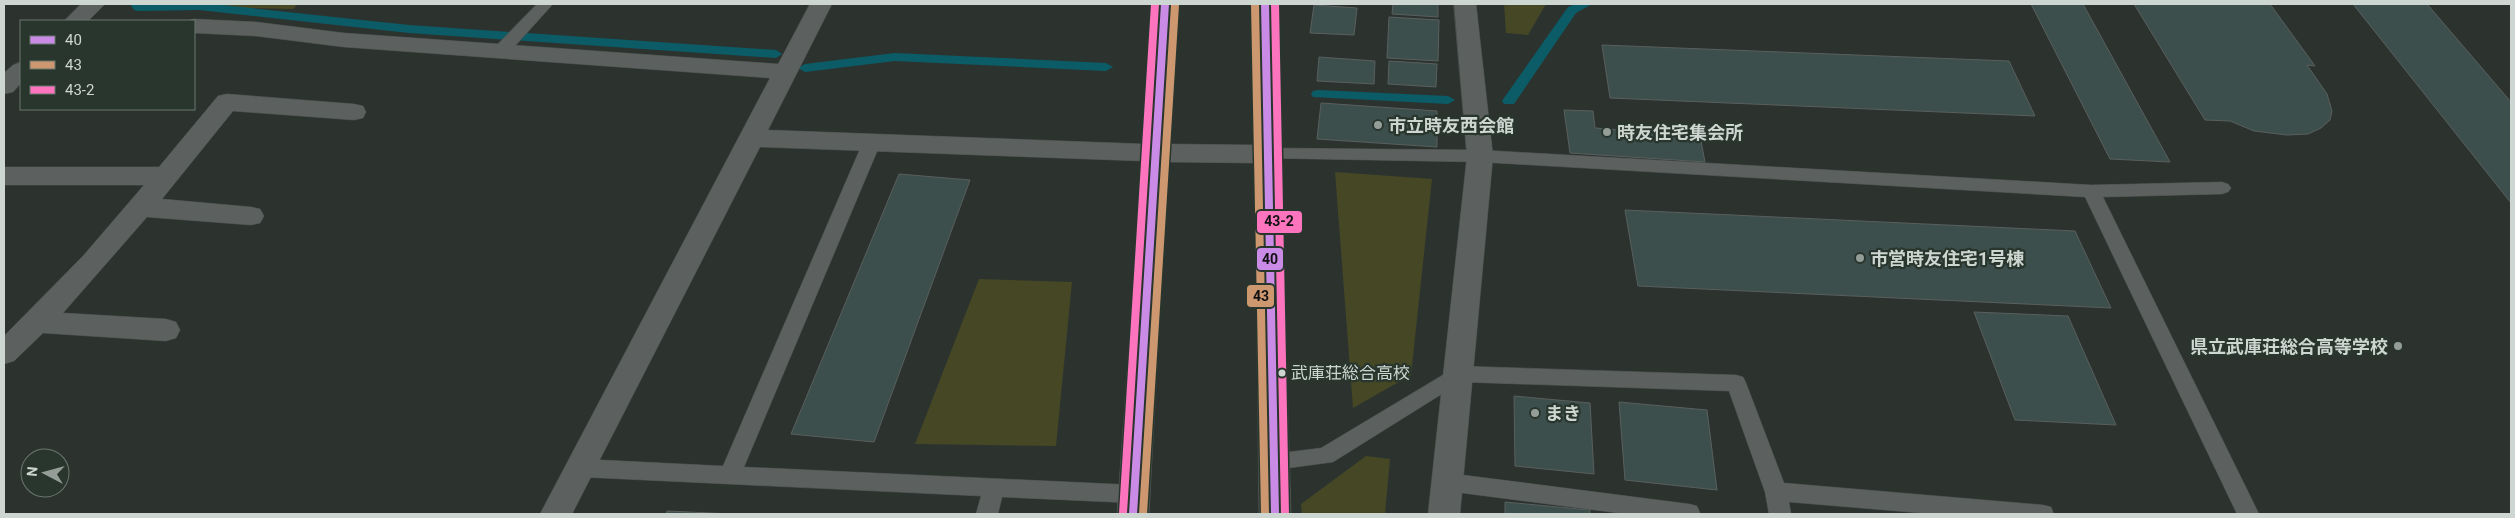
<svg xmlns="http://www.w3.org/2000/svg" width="2515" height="518" viewBox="0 0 2515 518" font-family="Roboto,'Noto Sans JP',sans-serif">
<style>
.green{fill:#454725}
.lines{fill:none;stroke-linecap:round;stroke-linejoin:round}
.stream{fill:#0b5c67;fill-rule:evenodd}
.building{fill:#3d4f4c;stroke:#595f5d}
.lane-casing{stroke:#494f4c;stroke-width:1}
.street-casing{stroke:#494f4c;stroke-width:1}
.secondary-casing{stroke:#494f4c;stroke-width:1}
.lane{fill:#5c605e;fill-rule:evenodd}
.street{fill:#5c605e;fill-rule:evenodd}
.secondary{fill:#5c605e;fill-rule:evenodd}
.bus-1-casing{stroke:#29362e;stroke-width:11}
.bus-2-casing{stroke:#29362e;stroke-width:11}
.bus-3-casing{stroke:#29362e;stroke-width:11}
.bus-1{stroke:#ca8be6;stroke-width:8}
.bus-2{stroke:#cd976f;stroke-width:8}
.bus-3{stroke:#fc73be;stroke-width:8}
.poi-dot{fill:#959d98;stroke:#29362e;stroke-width:2}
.bus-dot{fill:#ced6d1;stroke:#29362e;stroke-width:2}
.labels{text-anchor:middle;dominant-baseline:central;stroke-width:4.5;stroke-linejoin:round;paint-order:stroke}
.bus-label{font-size:17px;fill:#ced6d1;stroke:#29362e;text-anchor:start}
.poi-label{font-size:18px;font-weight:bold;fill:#ced6d1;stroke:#29362e;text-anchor:start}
.line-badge{stroke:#29362e;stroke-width:2}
.pale-badge-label{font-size:14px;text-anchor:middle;font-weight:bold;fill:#111}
</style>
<rect width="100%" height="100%" fill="#2c332f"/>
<path class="green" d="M142 4H298L293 9 142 6Z
M1504 4H1546L1528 35 1506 33Z
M1335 172 1432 179 1411 375 1353 408Z
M979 279 1072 282 1056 446 915 444Z
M1366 456 1390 459 1385 514H1302L1301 504Z"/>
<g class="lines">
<path class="stream" d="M130 4H213L409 25 776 50 782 54 776 58 409 33 199 10 138 11 134 10Z
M1576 4H1592L1576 13 1514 104H1504L1502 101 1504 98 1568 7Z
M895 53 1106 63 1113 67 1106 71 895 61 805 72 798 68 805 64Z
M1318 90 1448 96 1455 100 1448 104 1313 97 1311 94 1313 91Z"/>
</g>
<path class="building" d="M1393 4H1438V17L1392 14Z
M2031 4H2083L2170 162 2110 159Z
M2134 4H2270L2315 66 2307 65 2327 94 2332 111 2330 120 2321 128 2308 134 2287 135 2254 131 2230 121 2205 120Z
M2353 4H2427L2511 102V203Z
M1314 5 1357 8 1354 35 1310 33Z
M1389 17 1439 20 1438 61 1387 58Z
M1602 45 2009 61 2035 116 1610 98Z
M1319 57 1375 61 1374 84 1317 81Z
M1389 61 1437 64 1436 87 1388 84Z
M1321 103 1437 111V147L1317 139Z
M1564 110 1593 111 1595 128 1700 136 1705 162 1570 153Z
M899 174 970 180 874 442 791 434Z
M1625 210 2075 231 2111 308 1638 286Z
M1974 312 2068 316 2116 425 2015 420Z
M1514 396 1590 403 1594 474 1515 466Z
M1619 402 1707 410 1717 490 1625 480Z
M1505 502 1590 510V514H1505Z
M667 511 732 514H666Z"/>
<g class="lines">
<defs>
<path id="lane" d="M537 4H553L506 56H494L492 52 494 48Z
M872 136 878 138 881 142 744 467 1134 485 1142 487 1145 494 1142 501 1134 503 1002 497 998 514H976L981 496 581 477 573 474 570 468 573 462 581 459 723 466 863 142 866 138Z
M1269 148 1480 150 2091 185 2222 182 2228 184 2231 188 2228 192 2222 194 2103 197 2259 514H2237L2085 197 1480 162 1263 158 1260 154 1263 150Z
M1458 366 1736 375 1743 377 1746 383 1784 483 2043 505 2051 507 2054 514H1933L1789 502 1791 514H1769L1765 492 1729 391 1461 382 1333 462 1274 470 1266 467 1263 461 1266 455 1321 448Z
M1447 473 1689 504 1697 506 1700 513 1626 514 1447 491 1439 488 1436 482 1439 476Z"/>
<path id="street" d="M81 4H105L88 21H64Z
M810 4H832L768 130 1144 144 1154 4H1176L1169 144 1255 145 1254 4H1276L1291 514H1259L1255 163 1168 162 1149 514H1117L1142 161 760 147 572 514H540L770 78 344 47 256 36 194 33V21H186L194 19 256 22 344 33 778 64Z
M21 62V83L13 92 4 94V73L13 65Z
M227 94 354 104 363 106 366 112 363 118 354 120 233 111 162 199 251 207 260 209 264 216 260 223 251 225 147 217 63 313 166 319 176 322 180 330 176 338 166 341 43 333 14 361 4 364V336L83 256 144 185H4V167H159L218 96Z
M1480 147 1489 150 1493 156 1460 514H1428L1467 156 1471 150Z"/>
<path id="secondary" d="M1454 4H1476L1493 156 1489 162 1480 165 1471 162 1467 156Z"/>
</defs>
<use href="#lane" class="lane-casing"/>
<use href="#street" class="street-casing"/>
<use href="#secondary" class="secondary-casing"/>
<use href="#lane" class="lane"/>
<use href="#street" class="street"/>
<use href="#secondary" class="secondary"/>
<defs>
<path id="bus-1" d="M1265 4 1275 514
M1133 514 1165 4"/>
<path id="bus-2" d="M1255 4 1265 514
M1143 514 1175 5"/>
<path id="bus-3" d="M1275 4 1285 514
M1123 513 1155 4"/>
</defs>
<use href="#bus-1" class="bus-1-casing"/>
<use href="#bus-2" class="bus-2-casing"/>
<use href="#bus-3" class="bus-3-casing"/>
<use href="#bus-1" class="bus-1"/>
<use href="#bus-2" class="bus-2"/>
<use href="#bus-3" class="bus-3"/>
</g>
<g class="poi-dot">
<circle cx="1378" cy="125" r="5"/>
<circle cx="1607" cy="132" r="5"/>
<circle cx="1860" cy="258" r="5"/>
<circle cx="2398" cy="346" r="5"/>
<circle cx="1535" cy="413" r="5"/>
</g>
<circle class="bus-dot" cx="1282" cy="373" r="4.5"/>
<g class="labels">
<g class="bus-label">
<text x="1291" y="373">武庫荘総合高校</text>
</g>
<g class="poi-label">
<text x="1388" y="125">市立時友西会館</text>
<text x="1617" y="132">時友住宅集会所</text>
<text x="1870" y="258">市営時友住宅1号棟</text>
<text x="2388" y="346" text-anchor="end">県立武庫荘総合高等学校</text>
<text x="1545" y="413">まき</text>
</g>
</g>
<g class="line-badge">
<rect x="1256" y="210" width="47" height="24" rx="5" fill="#fc73be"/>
<rect x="1256" y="247" width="28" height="24" rx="5" fill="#ca8be6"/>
<rect x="1246" y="284" width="29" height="24" rx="5" fill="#cd976f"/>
</g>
<g class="pale-badge-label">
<text x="1279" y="226">43-2</text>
<text x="1270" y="264">40</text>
<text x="1261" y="301">43</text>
</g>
<rect width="2515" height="518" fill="none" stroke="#ced6d1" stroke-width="10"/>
<rect x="20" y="20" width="175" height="90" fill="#29362e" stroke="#6b766f"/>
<rect x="30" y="36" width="25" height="8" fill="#ca8be6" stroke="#6b766f"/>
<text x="65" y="45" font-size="15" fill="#ced6d1">40</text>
<rect x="30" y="61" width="25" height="8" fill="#cd976f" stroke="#6b766f"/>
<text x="65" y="70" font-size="15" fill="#ced6d1">43</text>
<rect x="30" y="86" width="25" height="8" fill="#fc73be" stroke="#6b766f"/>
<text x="65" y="95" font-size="15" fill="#ced6d1">43-2</text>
<g transform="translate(45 473) rotate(276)"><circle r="24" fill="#29362e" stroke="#6b766f"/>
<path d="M0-4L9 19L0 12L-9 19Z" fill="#959d98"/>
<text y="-8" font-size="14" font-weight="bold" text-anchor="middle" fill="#ced6d1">N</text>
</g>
</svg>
